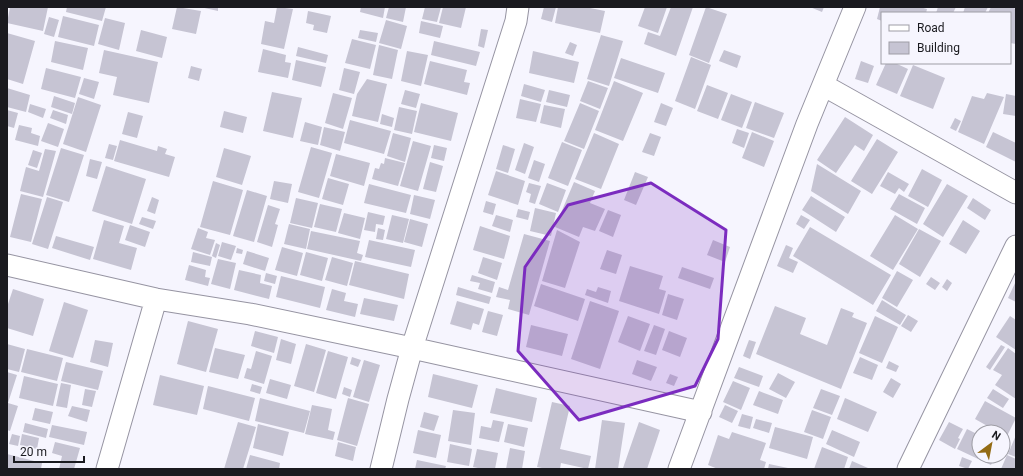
<svg xmlns="http://www.w3.org/2000/svg" width="1023" height="476" viewBox="0 0 1023 476" font-family="Roboto,sans-serif">
<style>
.building{fill:#c6c4d3}
.lines{fill:none;stroke-linecap:round;stroke-linejoin:round}
.minor-casing{stroke:#9694a2;stroke-width:23}
.minor{stroke:#fff;stroke-width:21}
.marked{fill:#7b2cbf;fill-opacity:0.2;stroke:#7b2cbf;stroke-width:3;stroke-linejoin:round}
</style>
<rect width="100%" height="100%" fill="#f6f5fe"/>
<path class="building" d="M10 7H48L43 31 7 23Z
M67 7H106L102 21 66 12Z
M177 7 201 11 196 34 172 29Z
M200 7H218V11Z
M277 7 293 9 284 49 261 44 265 21 274 23Z
M361 7H385L383 18 360 12Z
M389 7H406L403 22 386 18Z
M425 7H441L437 22 422 19Z
M443 7H466L461 28 439 23Z
M544 7H556L552 22 541 19Z
M558 7H585L605 11 600 33 555 23Z
M645 7H667L658 33 638 26Z
M671 7H693L676 56 644 44 648 32 660 36Z
M706 7 727 14 709 63 689 55Z
M810 7H824L822 12Z
M880 7H920L927 9 926 13H882V21L877 19Z
M938 7H956L953 13H936Z
M965 7H988L985 13H963Z
M991 7H1011L1016 9V44L1010 43V13H988Z
M308 11 331 16 327 33 313 30 314 25 306 23Z
M63 16 99 25 94 46 58 37Z
M49 17 59 20 54 37 44 34Z
M105 18 125 23 119 50 98 44Z
M386 20 407 26 401 49 379 43Z
M421 21 443 26 440 38 419 33Z
M481 29 488 30 484 48 478 46Z
M141 30 167 37 162 58 136 51Z
M360 30 378 33 376 42 358 38Z
M7 33 35 41 23 84 7 79Z
M601 35 623 41 609 86 587 79Z
M352 39 376 45 370 69 345 63Z
M55 41 88 48 83 70 51 62Z
M434 41 480 52 476 66 431 55Z
M570 42 577 45 573 56 565 53Z
M379 45 398 50 392 79 373 75Z
M298 47 328 55 326 63 296 56Z
M263 49 286 55 285 62 291 63 288 78 258 72Z
M104 50 158 62 149 103 113 95 117 77 99 73Z
M724 50 741 56 737 68 719 61Z
M407 51 428 55 421 86 401 81Z
M533 51 579 62 574 83 529 73Z
M691 57 711 65 695 109 675 101Z
M621 58 665 73 658 93 614 78Z
M296 60 326 67 321 87 292 80Z
M430 61 467 70 464 82 470 83 467 95 424 84Z
M861 61 874 66 868 83 855 79Z
M886 63H895L908 69 897 94 876 85Z
M913 65 945 78 933 109 900 96Z
M191 66 202 69 199 81 188 78Z
M46 68 81 77 75 98 41 89Z
M344 68 360 72 354 94 339 90Z
M84 78 99 82 94 99 79 94Z
M367 79 387 84 378 122 352 116 357 94Z
M588 81 608 88 600 109 580 101Z
M614 81 643 93 623 141 595 130Z
M524 84 545 90 541 102 521 96Z
M707 85 728 93 718 119 697 111Z
M7 88 30 95 26 112 7 107Z
M405 90 420 94 416 108 401 104Z
M549 90 570 95 567 107 546 102Z
M272 92 302 98 293 138 263 131Z
M333 93 352 98 343 129 325 123Z
M987 93 1004 97 984 144 958 132 972 96 984 99Z
M731 94 752 102 742 128 721 120Z
M1006 94 1016 96V116L1003 114Z
M54 96 75 103 72 114 51 107Z
M78 97 101 105 86 152 63 144Z
M520 99 541 104 536 122 516 118Z
M755 102 784 113 774 138 746 128Z
M421 103 458 113 451 141 414 132Z
M580 103 599 111 584 149 564 141Z
M661 103 673 108 666 126 654 122Z
M30 104 46 109 43 118 28 112Z
M544 105 565 109 561 128 540 123Z
M399 107 417 111 412 134 394 130Z
M7 110 18 113 14 128 7 126Z
M53 110 68 115 66 124 50 118Z
M224 111 247 117 243 133 220 127Z
M128 112 143 116 137 138 122 134Z
M382 114 394 118 392 127 380 124Z
M845 117 873 135 864 151 855 145 836 173 817 160Z
M955 118 961 121 956 131 950 128Z
M350 120 391 131 384 154 344 143Z
M305 122 322 127 318 145 300 141Z
M48 123 64 129 58 147 41 141Z
M19 125 32 128 31 133 40 136 38 146 15 140Z
M324 127 345 132 340 151 320 145Z
M737 129 749 133 744 148 732 143Z
M752 132 774 141 764 167 742 158Z
M993 132 1016 143V162L986 147Z
M393 133 411 138 405 162 387 156Z
M594 133 619 144 601 189 575 179Z
M650 133 661 137 654 156 642 152Z
M877 139 898 152 872 194 851 181Z
M120 140 157 151 158 146 167 149 165 154 175 157 169 177 114 161Z
M413 141 431 146 418 191 400 186Z
M562 142 582 150 568 186 548 178Z
M524 143 534 147 525 174 515 170Z
M109 144 117 146 113 160 105 158Z
M434 145 447 148 444 161 431 158Z
M503 145 515 149 508 173 496 169Z
M311 147 332 153 319 198 298 192Z
M61 148 84 155 69 202 46 195Z
M224 148 251 156 242 185 216 177Z
M45 149 56 151 43 197 20 191 26 167 39 171Z
M33 150 42 153 37 168 28 165Z
M336 154 370 163 364 186 330 176Z
M385 158 405 163 398 186 372 179 375 168 379 169 381 163 384 164Z
M90 159 102 162 97 179 86 176Z
M534 160 545 164 539 182 528 178Z
M430 162 443 166 436 192 423 189Z
M817 164 861 191 848 214 811 191Z
M106 166 146 179 132 224 92 211Z
M922 169 942 180 928 207 908 196Z
M496 171 525 181 518 205 488 195Z
M635 172 648 177 636 205 624 200Z
M888 172 909 184 904 192 899 188 895 194 880 186Z
M328 178 349 184 343 205 322 199Z
M213 181 243 190 230 235 200 227Z
M274 181 292 184 288 203 270 199Z
M574 182 595 191 590 203 605 209 595 231 583 227 579 237 555 227Z
M529 183 541 186 535 204 529 202 531 194 526 192Z
M547 183 566 190 558 212 539 204Z
M369 184 411 195 406 213 364 203Z
M947 184 968 196 943 237 923 224Z
M247 190 267 196 254 242 233 236Z
M21 194 42 199 31 242 10 237Z
M899 194 925 208 917 224 890 209Z
M414 195 435 200 430 219 410 214Z
M811 196 845 217 836 232 802 210Z
M47 197 63 202 48 249 32 244Z
M152 197 159 200 155 214 147 211Z
M296 198 318 203 312 228 290 223Z
M973 198 991 210 985 220 967 208Z
M486 201 496 204 493 215 483 212Z
M320 204 342 209 336 232 314 227Z
M268 205 280 209 275 224 278 225 272 247 257 242Z
M535 208 556 213 551 236 530 231Z
M518 209 530 212 528 220 516 217Z
M608 210 621 215 613 237 599 231Z
M368 212 385 216 383 225 376 224 375 232 364 230Z
M344 213 365 218 360 239 338 233Z
M392 215 409 219 403 243 386 239Z
M496 215 513 220 510 232 492 226Z
M801 215 810 220 804 229 796 224Z
M895 215 918 229 893 270 870 256Z
M142 217 156 221 153 229 139 224Z
M410 219 428 224 422 247 404 242Z
M104 220 124 226 119 243 137 248 131 270 93 259Z
M963 220 980 231 966 254 949 244Z
M289 224 310 229 306 249 284 244Z
M130 225 150 232 145 247 125 240Z
M480 226 510 236 504 259 473 250Z
M810 227 891 275 873 305 793 256Z
M198 228 208 232 206 238 215 240 210 255 191 249Z
M378 228 385 230 383 240 376 239Z
M919 229 941 241 920 277 899 264Z
M557 230 580 242 565 288 542 281Z
M311 231 360 241 357 253 363 255 361 261 307 249Z
M524 234 550 241 529 315 508 309 510 300 496 297 499 287 508 290Z
M56 236 94 247 90 260 52 248Z
M369 240 415 250 411 267 365 257Z
M713 240 730 247 725 262 707 255Z
M222 242 236 246 231 260 218 256Z
M216 243 220 245 216 258 212 256Z
M786 245 793 248 789 258 798 262 793 273 777 266Z
M282 247 303 253 297 276 275 270Z
M237 248 243 250 242 254 236 253Z
M607 250 622 255 616 274 600 269Z
M247 251 269 258 265 271 243 264Z
M193 252 212 257 210 266 191 262Z
M306 252 328 258 322 281 300 275Z
M332 257 353 263 347 286 325 280Z
M483 257 502 263 497 280 478 273Z
M218 259 236 263 230 289 211 284Z
M355 261 409 274 404 299 349 285Z
M189 265 206 270 205 277 210 278 208 286 185 280Z
M630 266 663 276 659 289 666 291 659 314 619 301Z
M682 267 714 278 710 289 678 278Z
M239 270 261 275 260 283 272 286 269 299 234 290Z
M897 271 913 280 897 307 882 298Z
M266 273 277 276 275 284 264 281Z
M472 275 495 282 492 293 478 289 480 283 470 281Z
M281 276 325 287 320 308 276 297Z
M931 277 940 283 935 290 926 284Z
M947 279 952 283 947 291 942 287Z
M1016 281V302L1008 298Z
M541 284 585 299 578 321 534 306Z
M458 287 491 297 489 304 456 295Z
M598 287 611 291 608 303 585 295 587 289 596 292Z
M13 289 44 299 33 336 7 328V307Z
M332 289 346 293 344 301 358 304 355 317 326 310Z
M668 294 684 299 677 320 662 315Z
M364 298 398 305 394 321 360 314Z
M882 300 906 315 900 325 876 311Z
M457 301 484 309 479 325 473 323 471 330 450 324Z
M590 301 619 311 600 369 571 359Z
M64 302 88 310 73 358 49 351Z
M775 306 806 318 800 334 827 345 841 308 854 313 852 317 867 323 841 389 756 354Z
M488 311 503 315 497 336 482 332Z
M908 315 918 321 911 332 901 326Z
M628 316 650 324 640 351 618 342Z
M875 316 898 327 882 363 859 353Z
M1010 316 1016 320V350L996 337Z
M188 321 218 329 206 372 177 364Z
M531 325 568 334 562 356 526 347Z
M654 325 665 329 656 355 644 351Z
M255 331 278 337 274 353 251 346Z
M669 331 687 338 680 357 662 350Z
M281 339 296 344 291 364 276 360Z
M95 340 113 343 108 367 90 362Z
M749 340 756 342 750 359 743 356Z
M7 344 25 349 19 372 7 369Z
M306 344 326 350 314 392 294 386Z
M1001 345 1005 347 990 370 986 367Z
M215 348 245 355 238 379 209 372Z
M1008 348 1016 354V399L995 385 1002 375 993 370Z
M27 349 63 358 57 381 21 372Z
M256 351 272 356 264 384 244 378 247 368 251 369Z
M328 351 348 357 336 399 316 393Z
M352 357 361 360 358 367 350 364Z
M860 357 878 365 872 380 853 373Z
M364 360 380 365 369 402 353 397Z
M637 360 657 367 651 381 632 374Z
M889 361 899 366 896 372 886 368Z
M66 362 103 371 98 390 61 381Z
M739 367 763 376 759 387 734 378Z
M7 372 17 375 8 403 18 406 10 431 7 430Z
M778 373 795 382 786 398 769 389Z
M433 374 478 385 472 408 428 397Z
M670 374 678 377 674 386 666 383Z
M160 375 204 386 197 415 153 405Z
M24 376 58 384 53 406 19 398Z
M891 378 901 384 893 398 883 392Z
M270 379 291 385 287 399 266 393Z
M733 381 750 388 741 410 723 402Z
M61 383 71 385 67 408 56 406Z
M252 384 262 387 260 394 250 391Z
M208 386 255 398 249 421 203 409Z
M344 387 352 390 350 397 342 394Z
M496 388 537 398 532 422 490 413Z
M85 389 96 391 92 407 82 405Z
M821 389 840 396 832 415 813 408Z
M993 389 1009 399 1003 408 987 398Z
M759 391 783 400 778 414 753 405Z
M260 398 310 411 304 433 255 421Z
M348 398 369 404 357 446 337 440Z
M845 398 877 412 868 432 837 419Z
M985 401 1016 418 1007 436 1003 434V432H998L975 419Z
M552 402 570 406 560 449 591 456 588 469 561 463 560 469H547L537 467Z
M312 405 332 409 328 430 335 432 333 440 305 434Z
M725 405 738 411 732 423 719 417Z
M72 406 90 410 87 422 68 416Z
M35 408 53 412 50 424 32 420Z
M453 410 475 413 471 445 448 441Z
M812 410 831 417 823 439 804 432Z
M424 412 439 416 434 431 420 427Z
M742 414 753 417 750 429 738 426Z
M756 419 772 423 769 433 753 428Z
M493 420 504 422 499 442 479 438 481 426 491 428Z
M602 420 625 423 618 469H595Z
M238 422 256 427 243 469H224Z
M639 422 660 430 647 469H625L623 468Z
M949 422 963 429 958 438 960 439 955 449 939 440Z
M25 423 48 429 46 438 23 432Z
M258 424 289 432 283 456 253 448Z
M508 424 528 428 524 447 504 442Z
M52 425 87 432 84 445 49 437Z
M775 427 813 437 807 459 769 448Z
M967 429 979 435V456H995L991 465 957 449Z
M418 430 441 435 436 458 413 453Z
M832 430 860 442 854 457 826 444Z
M732 432 766 443 760 460 766 462 764 469H718L708 465 718 435 729 439Z
M12 434 20 436 18 446 9 444Z
M22 434 39 438 37 449 20 445Z
M1016 435V457L1008 454Z
M55 442 80 448 74 469H59L62 456 52 453Z
M338 442 356 447 353 461 335 456Z
M450 444 472 449 469 466 447 462Z
M822 447 848 457 844 469H814Z
M510 448 525 451 522 469H506Z
M477 449 498 453 495 469H483L473 467Z
M7 454 42 463 41 469H7Z
M250 455 280 463 279 469H246Z
M1007 455 1016 459V469H1001Z
M962 457 972 461 968 469 959 466Z
M417 460 446 466 445 469H415Z
M852 461 868 468 867 469H849Z
M769 464 788 468V469H768Z"/>
<g class="lines">
<defs>
<path id="minor" d="M823 85 1016 193
M7 265 156 299 250 314 412 348 701 412
M107 469 156 299
M381 469 398 399 412 348 516 21 518 7
M679 469 807 124 855 7
M908 469 1016 246"/>
</defs>
<use href="#minor" class="minor-casing"/>
<use href="#minor" class="minor"/>
</g>
<path class="marked" d="M651 183 726 230 718 339 695 386 579 420 518 351 525 267 568 205Z"/>
<rect width="1023" height="476" fill="none" stroke="#1a1a1f" stroke-width="16"/>
<rect x="881" y="12" width="130" height="52" fill="#f6f5fe" stroke="#9e9da5"/>
<rect x="889" y="25" width="20" height="6" fill="#ffffff" stroke="#9e9da5"/>
<text x="917" y="32" font-size="12" fill="#1a1a1f">Road</text>
<rect x="889" y="42" width="20" height="12" fill="#c6c4d3" stroke="#9e9da5"/>
<text x="917" y="52" font-size="12" fill="#1a1a1f">Building</text>
<g transform="translate(991 444) rotate(32)"><circle r="19" fill="#f6f5fe" stroke="#9e9da5"/>
<path d="M0-3L7 15L0 10L-7 15Z" fill="#936b14"/>
<text y="-6" font-size="11" font-weight="bold" text-anchor="middle" fill="#1a1a1f">N</text>
</g>
<path d="M14 456v6h70v-6" fill="none" stroke="#1a1a1f" stroke-width="2"/>
<text x="20" y="456" font-size="12" fill="#1a1a1f" stroke="#f6f5fe" stroke-width="3" paint-order="stroke">20 m</text>
</svg>
